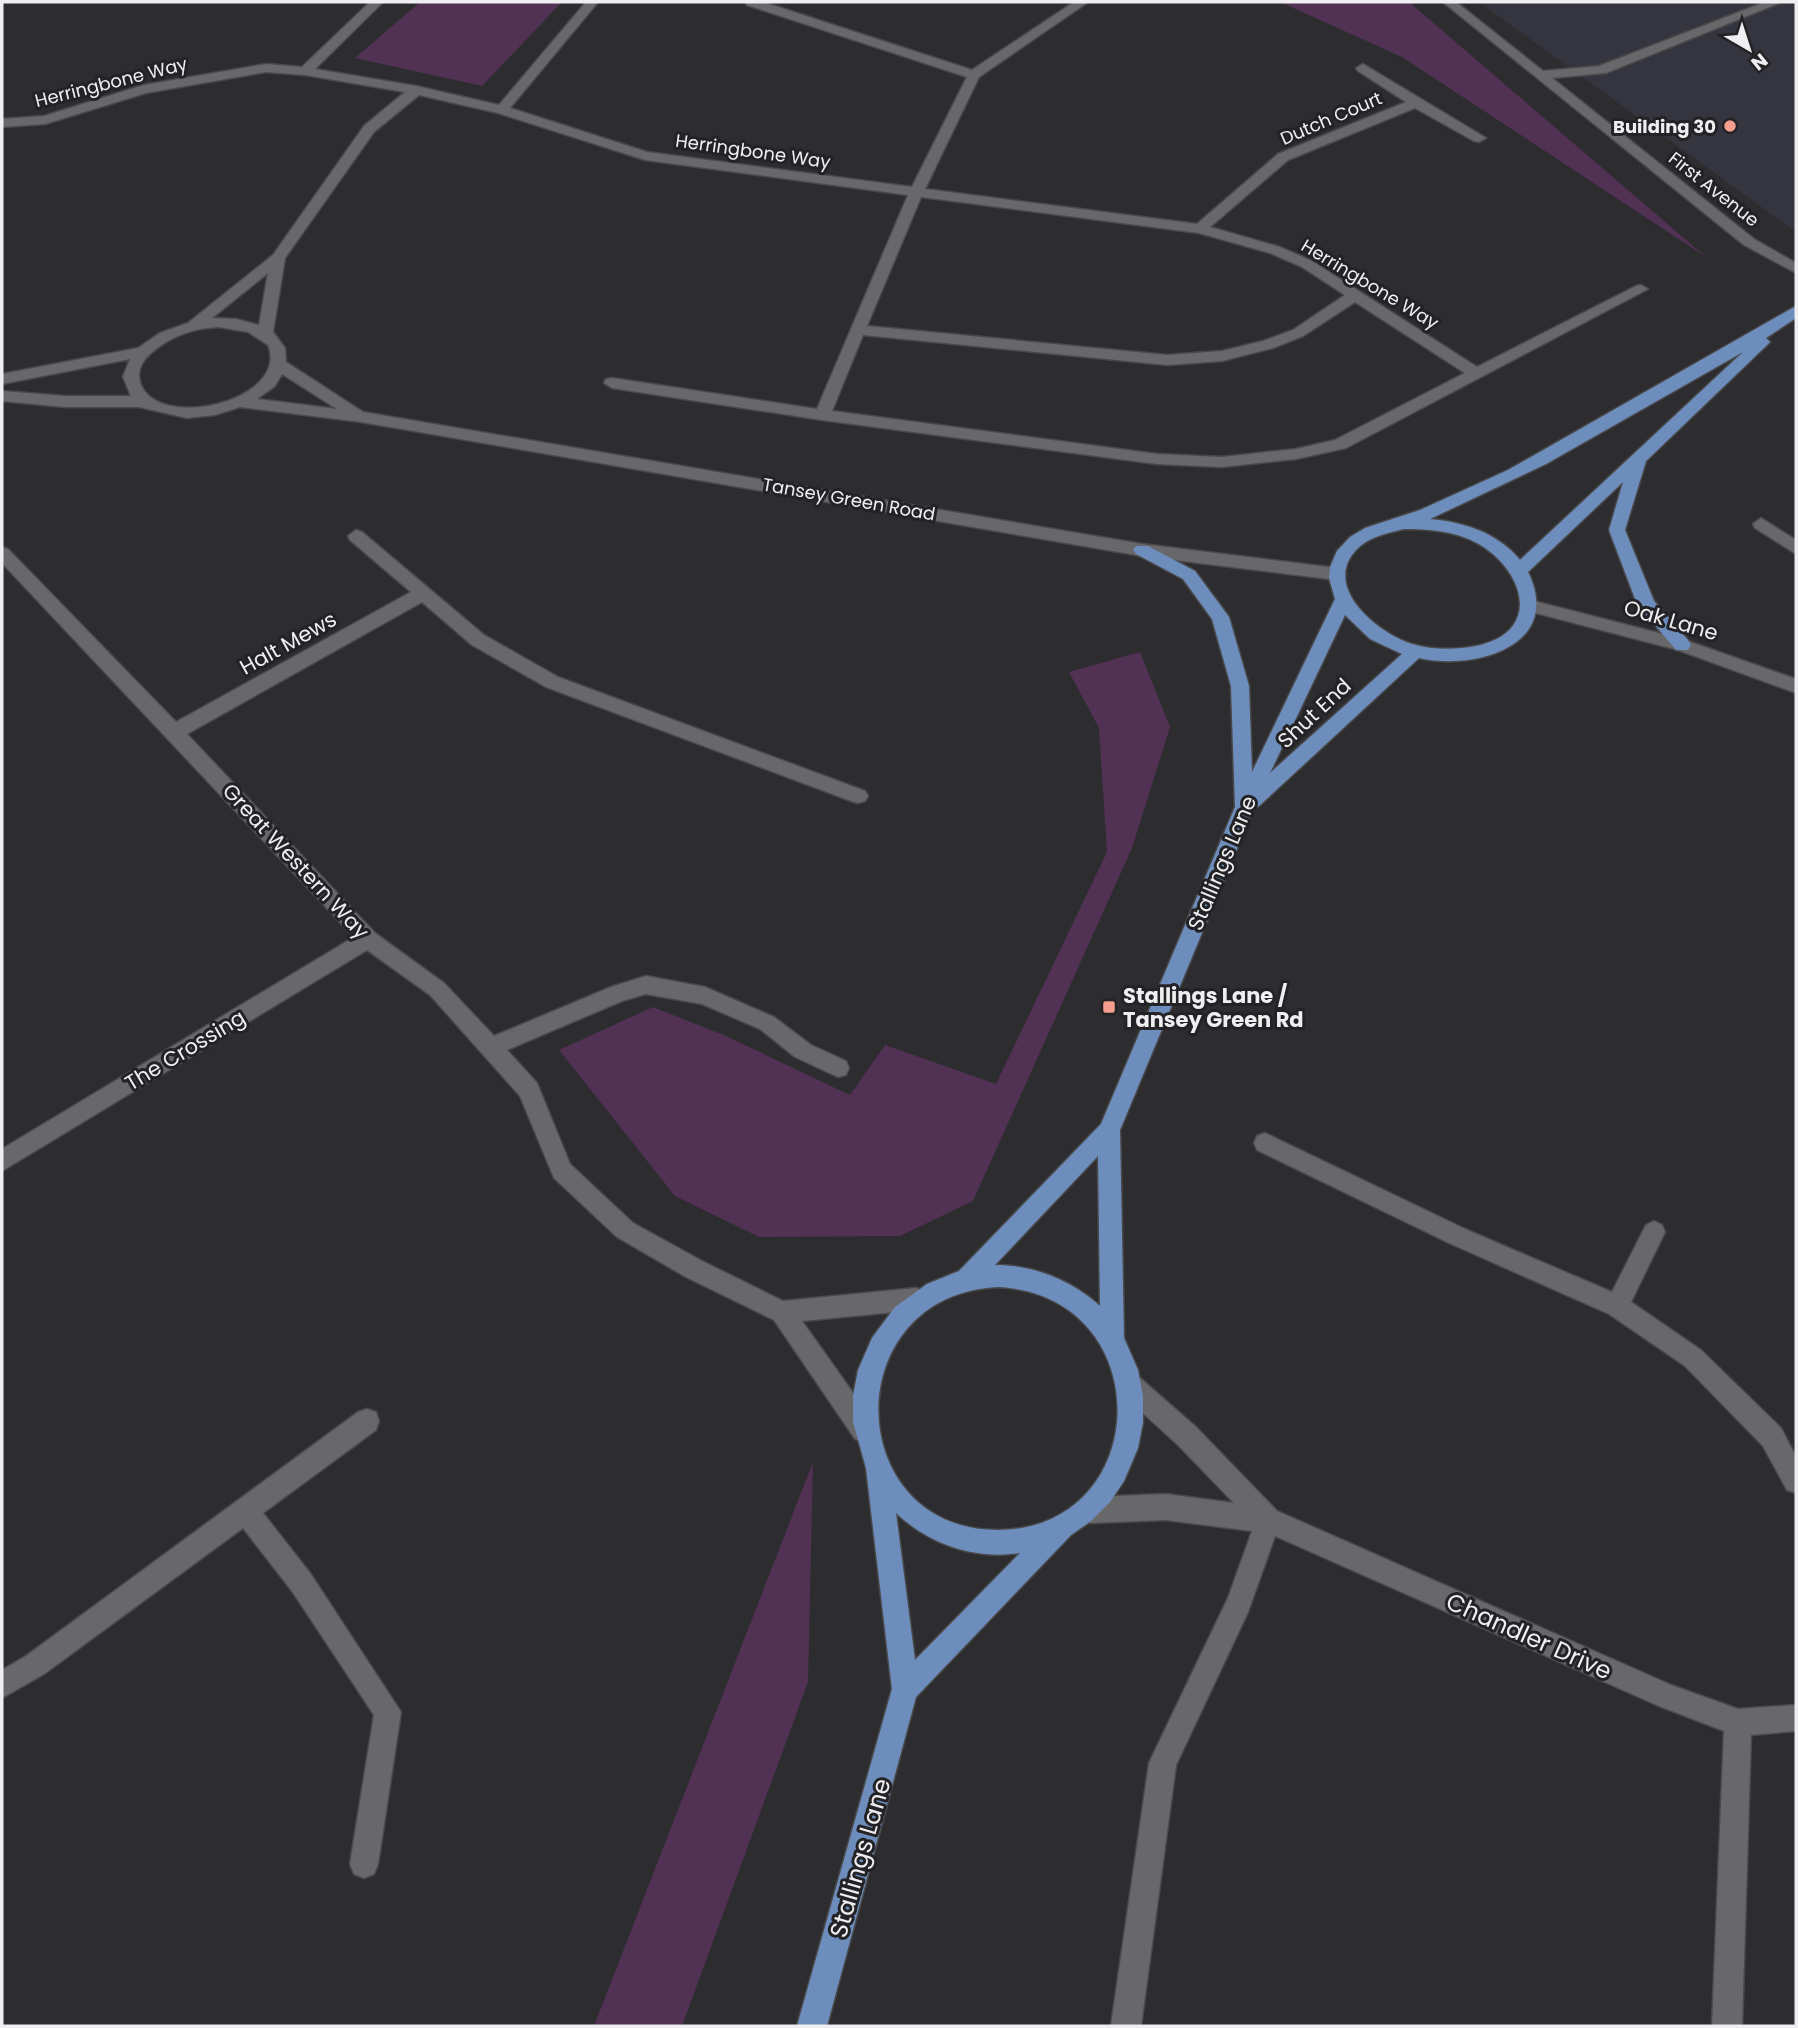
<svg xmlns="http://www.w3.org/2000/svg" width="1798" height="2028" viewBox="0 0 1798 2028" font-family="Poppins,sans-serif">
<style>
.built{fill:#34353e}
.green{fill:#513154}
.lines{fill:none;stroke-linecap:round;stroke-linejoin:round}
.minor-casing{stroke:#49494c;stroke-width:3}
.major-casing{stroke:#49494c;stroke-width:3}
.minor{fill:#68686b;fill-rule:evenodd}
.major{fill:#6d8ebd;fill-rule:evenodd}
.poi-dot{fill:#f59d8e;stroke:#232326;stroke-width:2.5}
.labels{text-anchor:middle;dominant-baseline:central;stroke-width:6;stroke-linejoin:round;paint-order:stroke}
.far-street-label{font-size:18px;fill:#efeff1;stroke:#232326}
.far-poi-label{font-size:18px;font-weight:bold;fill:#efeff1;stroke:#232326;text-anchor:end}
.street-label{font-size:21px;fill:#efeff1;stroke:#232326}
.poi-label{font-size:21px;font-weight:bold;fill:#efeff1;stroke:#232326;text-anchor:start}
.near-street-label{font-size:24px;fill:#efeff1;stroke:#232326}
</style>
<rect width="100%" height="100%" fill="#2d2d30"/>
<path class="built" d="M1479 2H1796V228L1793 230Z"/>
<path class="green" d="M420 2H562L482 86 355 58Z
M1280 2H1409L1706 257 1402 57Z
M1140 652 1170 727 1132 848 973 1201 900 1236 759 1237 675 1196 559 1050 653 1007 726 1036 850 1095 885 1045 996 1084 1107 852 1099 728 1069 672Z
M813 1462 808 1682 682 2026H594Z"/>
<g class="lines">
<defs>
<path id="minor" d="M370 2H383L315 69 416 86 499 105 586 2H598L510 108 647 152 912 187 967 77 747 5 745 2H763L972 70 1074 2H1088L979 77 925 189 1197 224 1278 154 1406 102 1358 71 1356 68 1363 64 1486 138 1479 142 1474 141 1415 108 1288 160 1210 227 1280 247 1312 261 1477 367 1636 286 1641 285 1648 289 1346 448 1296 459 1222 467 1157 464 822 420 612 388 604 383 606 379 612 378 817 409 908 195 645 160 498 113 419 95 374 132 285 258 273 332 285 348 286 362 363 412 1142 544 1337 568 1346 574 1337 580 1142 556 361 422 240 407 215 415 187 418 139 407H65L2 401V391L65 396H131L123 377 130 359 2 384V374L138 348 160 333 188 323 273 255 364 126 405 92 305 75 266 72 146 93 45 124 2 127V119L44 116 144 85 266 64 302 67ZM921 197 1199 233 1270 253 1302 267 1345 295 1293 330 1263 341 1222 351 1167 355 867 326ZM268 273 259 325 236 319 212 318ZM1355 302 1465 373 1335 440 1296 449 1222 457 1157 454 832 411 863 335 1167 365 1222 361 1273 348 1303 336ZM219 327 248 332 268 345C291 401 155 433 140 382 137 371 142 361 150 354 170 336 194 328 219 327ZM282 374 337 409 257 399 275 386Z
M1443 2H1456L1543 71 1599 66 1765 2H1782L1606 73 1552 78 1754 239 1796 263V273L1744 245Z
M1761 518 1796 540V554L1755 528 1753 524Z
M356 530 362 532 484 635 558 677 865 791 868 796 865 801 858 803 851 801 546 687 472 645 422 602 187 734 375 933 444 983 494 1036 611 987 646 976 705 987 774 1017 811 1045 846 1061 849 1068 846 1075 838 1077 795 1057 760 1029 702 1004 646 994 622 1001 507 1050 537 1083 570 1164 633 1223 702 1261 783 1301 916 1288 924 1291 928 1299 924 1307 916 1310 802 1321 873 1421 876 1430 873 1439 864 1442 855 1439 774 1320 686 1277 617 1237 554 1178 520 1096 430 995 367 950 2 1171V1149L354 937 2 563V547L8 549 176 722 411 592 350 540 348 536Z
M1530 600 1682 639 1796 679V693L1678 650 1524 610 1521 606 1524 602Z
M1265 1133 1465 1229 1612 1292 1646 1225 1654 1221 1662 1225 1665 1232 1631 1302 1701 1350 1781 1428 1796 1457V1493L1787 1490 1763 1446 1685 1366 1609 1314 1449 1243 1257 1150 1254 1143 1257 1136Z
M1131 1374 1140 1378 1196 1427 1277 1511 1671 1685 1738 1709 1796 1705V1731L1751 1735 1742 2026H1712L1724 1731 1659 1706 1275 1536 1248 1612 1176 1765 1141 2026H1111L1149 1763 1228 1598 1252 1531 1166 1520 1090 1523 1081 1519 1077 1510 1081 1501 1090 1497 1166 1494 1234 1503 1178 1445 1122 1394 1119 1386 1122 1378Z
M367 1409 376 1412 379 1421 376 1430 263 1513 310 1573 401 1712 378 1864 374 1874 364 1878 354 1874 350 1864 374 1715 292 1591 243 1528 44 1674 2 1698V1670L26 1656 358 1412Z"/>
<path id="major" d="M1796 306V318L1766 338 1770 342 1767 345 1646 461 1625 530 1654 601 1688 640 1691 645 1688 650H1676L1637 604 1609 530 1623 482 1528 572C1564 645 1476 671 1419 658L1259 806 1254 808 1120 1130 1124 1338 1138 1370 1143 1396V1422L1138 1448 1124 1481 1110 1502 1091 1521 1071 1535 916 1697 827 2026H797L892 1689 866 1468 853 1422V1396L858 1370 872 1338 895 1307 927 1284 959 1271 1101 1124 1235 807 1231 686 1212 619 1183 579 1136 554 1133 550 1136 546H1148L1195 571 1229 617 1249 686 1252 772 1335 599 1329 578 1330 567 1337 551 1350 537 1365 528 1420 510 1508 470ZM1743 352 1520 560C1498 533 1464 522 1430 519L1546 464ZM1404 529C1429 529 1455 531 1477 543 1524 569 1544 632 1476 646 1455 650 1433 650 1412 644 1379 634 1321 588 1356 550 1368 537 1387 533 1404 529ZM1345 615 1370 639 1402 654 1270 773ZM1098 1156 1100 1306C1071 1280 1034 1265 995 1265ZM998 1287C1160 1295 1155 1529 998 1530 841 1530 836 1295 998 1287ZM896 1513C929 1544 974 1560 1020 1553L915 1660Z"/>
</defs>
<use href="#minor" class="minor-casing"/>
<use href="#major" class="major-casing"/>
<use href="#minor" class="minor"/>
<use href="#major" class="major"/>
</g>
<g class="poi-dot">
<circle cx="1730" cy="126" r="7"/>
<rect x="1102" y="1000" width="14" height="14" rx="3.5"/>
</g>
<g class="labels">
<g class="far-street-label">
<text transform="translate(111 82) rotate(-14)">Herringbone Way</text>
<text transform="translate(1331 118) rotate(-23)">Dutch Court</text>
<text transform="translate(753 151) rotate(8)">Herringbone Way</text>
<text transform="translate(1714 189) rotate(38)">First Avenue</text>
<text transform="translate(1370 284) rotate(31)">Herringbone Way</text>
<text transform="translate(849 499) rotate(10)">Tansey Green Road</text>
</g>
<g class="far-poi-label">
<text x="1716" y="126">Building 30</text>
</g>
<g class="street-label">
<text transform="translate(1671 620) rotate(16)">Oak Lane</text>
<text transform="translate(288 643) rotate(-29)">Halt Mews</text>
<text transform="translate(1314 713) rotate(-43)">Shut End</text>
<text transform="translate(296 861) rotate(47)">Great Western Way</text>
<text transform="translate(1222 863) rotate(-67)">Stallings Lane</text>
<text transform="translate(185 1050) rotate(-31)">The Crossing</text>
</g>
<g class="poi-label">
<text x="1123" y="995">Stallings Lane /<tspan x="1123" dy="24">Tansey Green Rd</tspan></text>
</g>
<g class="near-street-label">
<text transform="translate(1529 1636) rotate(24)">Chandler Drive</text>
<text transform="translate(860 1858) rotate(-74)">Stallings Lane</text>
</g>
</g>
<rect width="1798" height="2028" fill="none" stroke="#efeff1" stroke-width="7"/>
<g transform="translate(1749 49) rotate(141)" stroke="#232326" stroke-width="5" paint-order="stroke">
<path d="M0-5L12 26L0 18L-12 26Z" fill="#efeff1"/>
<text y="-10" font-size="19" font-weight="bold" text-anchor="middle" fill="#efeff1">N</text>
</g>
</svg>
